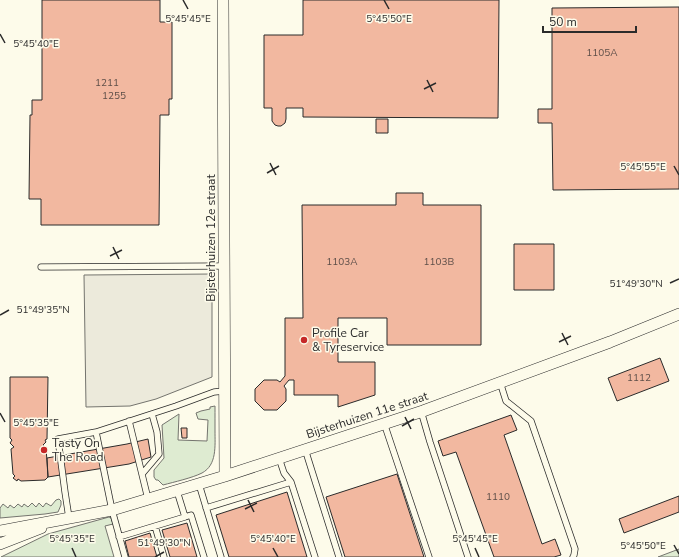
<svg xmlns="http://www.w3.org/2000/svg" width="679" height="557" viewBox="0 0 679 557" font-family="'Nunito Sans',sans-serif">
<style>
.green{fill:#deebd1;stroke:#74746e}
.parking{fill:#eceadb;stroke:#74746e}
.building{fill:#f2b8a0;stroke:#2b2b2b}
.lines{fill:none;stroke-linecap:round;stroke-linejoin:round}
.service-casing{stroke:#2b2b2b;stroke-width:7}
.minor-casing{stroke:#2b2b2b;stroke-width:12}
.service{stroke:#fdfbea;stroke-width:5.5}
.minor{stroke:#fdfbea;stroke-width:11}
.ticks{fill:none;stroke:#2b2b2b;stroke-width:1.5}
.poi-dot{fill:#c62828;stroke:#fdfbea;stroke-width:1.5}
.labels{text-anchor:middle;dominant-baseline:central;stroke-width:3;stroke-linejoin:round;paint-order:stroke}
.number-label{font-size:10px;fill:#5d4e48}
.street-label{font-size:12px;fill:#2b2b2b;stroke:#fdfbea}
.poi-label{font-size:12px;fill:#2b2b2b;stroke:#fdfbea;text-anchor:start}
.ticks-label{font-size:10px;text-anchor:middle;fill:#2b2b2b;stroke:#fdfbea;stroke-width:3;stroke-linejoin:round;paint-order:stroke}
</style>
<rect width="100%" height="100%" fill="#fdfbea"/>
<path class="green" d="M215 406C215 415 215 423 215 431 215 446 217 465 202 473 192 478 174 482 163 485L158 480H156L154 477V470L164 458 162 425 179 414 178 440 207 441 208 420 198 419 196 413 201 411 210 409V407Z
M59 499 61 501V505L58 512 45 514 0 518V508L3 504 8 508 10 505 14 508 18 504 22 507 24 504 28 507 32 503 36 507 39 503 43 507 46 503 51 506 56 500Z
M109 517 111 518 113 524 105 526 114 557H1L48 534Z
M679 549V557H658Z"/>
<path class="parking" d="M212 274V377L156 399 130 406 86 407 84 275Z"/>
<path class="building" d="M42 0H160V22H172V99H169V115H160L159 225H41V199H29L30 115H32V100H42Z
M303 0H499L498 118 303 117V108H286V119L285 123 281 126H278L275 125 272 121V108H264V35H303Z
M679 7V189L553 190 552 123H538V109H552V8Z
M376 119H388V133H376Z
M396 193H423V205H481V345H387V318H338V362H375V395L338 407V395H294V380H289L284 386 286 389V401L277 410H264L255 401V389L264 380H277L280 382 285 376V318H303L302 205H396Z
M514 244H554V290H514Z
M660 358 669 381 617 401 608 378Z
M10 377H48L47 439 45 440 46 442 43 445 45 447H46L48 477 45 480 21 481 18 479 17 481 13 478 15 476 13 474 11 449 14 447 10 443 12 440 10 438Z
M511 415 517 430 504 435 542 544 555 539 561 555 554 557H494L456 452 443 456 438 441Z
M181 428H187V438H182Z
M148 439 151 457 129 464 48 477 47 458 127 444Z
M397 474 424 557H345L326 497Z
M287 492 307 557H229L216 515Z
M679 496V512L624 533 619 519Z
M187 523 197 557H170L162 530Z
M150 533 157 557H129L125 541Z"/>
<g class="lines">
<defs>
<path id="service" d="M41 267 224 266
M500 382 506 401 531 421 575 549 574 555 573 557
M421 411 430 442 468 557
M129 421 148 499
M384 423 429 557
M305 449 339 557
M279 458 284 473 291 482 315 557
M142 474 159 454 157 432 152 414
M199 484 221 557
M177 491 185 517 191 515 204 557
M206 508 291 482
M69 518 65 492 58 439 96 432
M155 526 164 557
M119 537 185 517
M125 557 112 510 96 432 176 406 214 392 224 391"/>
<path id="minor" d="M223 0 225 476
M0 531 112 510 225 476 423 411 610 342 679 314
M0 544 41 528"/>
</defs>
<use href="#service" class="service-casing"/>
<use href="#minor" class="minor-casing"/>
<use href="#service" class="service"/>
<use href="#minor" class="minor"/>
</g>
<path class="ticks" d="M183 0 188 9M384 0 389 9M0 34 5 43M427 80 433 92M424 89 436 83M270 163 276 175M674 166 679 175M267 173 279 166M113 247 119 259M110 256 122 250M670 283 679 279M0 315 9 310M562 333 568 345M559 342 571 336M0 413 5 422M405 417 411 429M402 426 414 419M248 500 254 512M245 509 257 503M674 545 679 554M72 548 76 557M273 548 278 557M475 548 479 557M155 557 164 552"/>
<g class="poi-dot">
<circle cx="304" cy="340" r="4"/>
<circle cx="44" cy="450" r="4"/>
</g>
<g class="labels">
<g class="number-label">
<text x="602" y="53">1105A</text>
<text x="107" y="83">1211</text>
<text x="114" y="96">1255</text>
<text x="342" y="262">1103A</text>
<text x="439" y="262">1103B</text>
<text x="639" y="378">1112</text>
<text x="498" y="497">1110</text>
</g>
<g class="street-label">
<text transform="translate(211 238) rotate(-90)">Bijsterhuizen 12e straat</text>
<text transform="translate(367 415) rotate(-18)">Bijsterhuizen 11e straat</text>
</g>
<g class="poi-label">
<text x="312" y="333">Profile Car<tspan x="312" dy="14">&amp; Tyreservice</tspan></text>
<text x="52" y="443">Tasty On<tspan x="52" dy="14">The Road</tspan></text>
</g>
</g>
<g class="ticks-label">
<text x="188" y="22">5°45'45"E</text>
<text x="389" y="22">5°45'50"E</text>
<text x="36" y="47">5°45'40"E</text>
<text x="643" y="170">5°45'55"E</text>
<text x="636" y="287">51°49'30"N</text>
<text x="43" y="313">51°49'35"N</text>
<text x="36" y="426">5°45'35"E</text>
<text x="72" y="542">5°45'35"E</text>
<text x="273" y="542">5°45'40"E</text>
<text x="475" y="542">5°45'45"E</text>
<text x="164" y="546">51°49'30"N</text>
<text x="643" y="549">5°45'50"E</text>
</g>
<path d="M543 26v6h93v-6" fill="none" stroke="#2b2b2b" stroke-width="2"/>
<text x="549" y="26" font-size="12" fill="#2b2b2b" stroke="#fdfbea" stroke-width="3" paint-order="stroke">50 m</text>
</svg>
